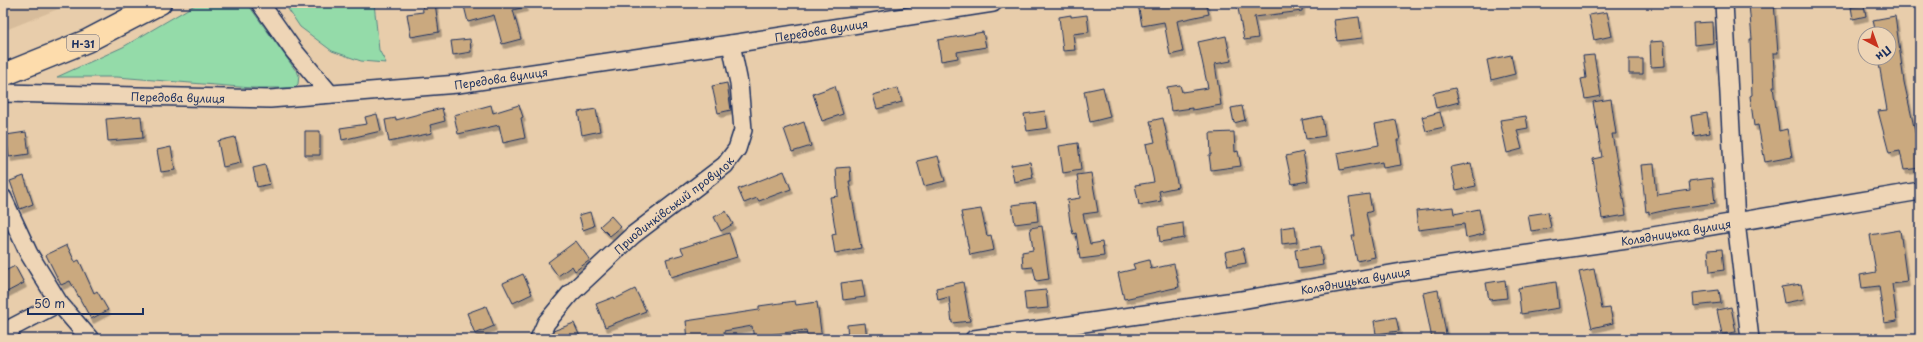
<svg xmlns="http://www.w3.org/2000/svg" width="1923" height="342" viewBox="0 0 1923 342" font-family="'Playpen Sans',sans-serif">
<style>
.built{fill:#d7bc9b}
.green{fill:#94dba9;stroke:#588584}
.building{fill:#caa97f;stroke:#1b2f5e;filter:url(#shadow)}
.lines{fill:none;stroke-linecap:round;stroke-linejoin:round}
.minor-casing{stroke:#1b2f5e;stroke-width:20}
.major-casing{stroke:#1b2f5e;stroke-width:25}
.minor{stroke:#eed5b6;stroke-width:17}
.major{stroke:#fddcac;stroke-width:22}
.labels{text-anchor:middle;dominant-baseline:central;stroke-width:3;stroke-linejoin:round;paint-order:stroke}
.shield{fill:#eed5b6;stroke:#5a6178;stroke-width:1}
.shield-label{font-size:10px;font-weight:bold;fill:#1b2f5e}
.street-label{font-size:11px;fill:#1b2f5e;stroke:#eed5b6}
</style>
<defs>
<filter id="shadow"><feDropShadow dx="2.5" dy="4.5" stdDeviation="0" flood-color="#0004"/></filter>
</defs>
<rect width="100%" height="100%" fill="#e8cdab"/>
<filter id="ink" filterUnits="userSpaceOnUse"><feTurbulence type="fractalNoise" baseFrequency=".025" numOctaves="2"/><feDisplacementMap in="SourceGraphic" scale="8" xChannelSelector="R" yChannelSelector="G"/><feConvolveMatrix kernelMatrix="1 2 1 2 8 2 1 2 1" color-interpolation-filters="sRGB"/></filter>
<g filter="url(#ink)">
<path class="built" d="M3 3H73L3 31Z"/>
<path class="green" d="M198 3H247L299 75 298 84 294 88H252L117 77H57L123 47Z
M284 3H374L379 50 386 63 361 61 332 51 300 27Z"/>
<path class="building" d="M422 3H435L439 32 411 37 407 14 423 12Z
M474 3H524L525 7 513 10 521 39 502 44 494 15 468 22 464 6Z
M1147 3H1206L1209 14 1177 21 1183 52 1170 55 1164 22 1142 26 1138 4Z
M1237 3H1302V11L1254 17 1258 38 1244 40Z
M1774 3 1778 53H1773L1775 87H1773L1779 131 1787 129 1792 157 1765 162 1758 125 1754 126 1750 96 1752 95 1750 39H1752L1749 4Z
M1864 5 1866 16 1853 19 1851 7Z
M1607 12 1612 36 1594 40 1589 15Z
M1071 15V17L1087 15 1089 32 1073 34 1075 50 1063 51 1059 17Z
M1895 16 1904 82 1916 136 1920 165V168L1904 170 1900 151 1889 153 1878 111 1887 110 1878 58H1889V34H1876L1873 20Z
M1359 17 1362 38 1337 41 1334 20Z
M1712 22 1713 43 1694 45 1693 23Z
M983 32 986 47 957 52 958 58 941 61 938 40Z
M1226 36 1231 61 1215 64 1221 105 1192 110V108L1171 111 1167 87 1180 85 1182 92 1208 88 1198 42Z
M470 39 471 52 453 55 451 41Z
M1664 41 1665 66 1651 67 1650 42Z
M1511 55 1515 74 1491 80 1487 60Z
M1594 55 1601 96 1585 99 1581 79 1586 78 1583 56Z
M1629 59H1643V74H1629Z
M727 83 731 110 718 113 712 86Z
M835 86 843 114 822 121 813 94Z
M1103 87 1110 117 1090 122 1084 91Z
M898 88 902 102 877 109 873 95Z
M1455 88 1459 102 1436 108 1433 93Z
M1611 99 1616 134H1612L1626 215 1602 219 1593 159 1602 157 1593 102Z
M491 105 493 113 519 105 523 117 521 118 525 138 503 143 499 125 458 134 454 115Z
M1242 106 1245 120 1234 123 1231 108Z
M442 108 445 121 430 125 432 133 389 142 385 120 396 118V120Z
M596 109 600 131 582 135 578 112Z
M1045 111 1048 128 1027 131 1024 114Z
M1440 112 1444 127 1426 131 1422 117Z
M1707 113 1710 133 1694 136 1691 116Z
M377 114 381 131 342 140 340 128 367 124 365 117Z
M141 116 143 138 108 141 106 119Z
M1322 116 1325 136 1306 139 1302 120Z
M1526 116 1528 128 1517 130 1522 149 1507 153 1500 120Z
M1163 118 1178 187 1159 191 1161 201 1139 205 1135 185 1154 182 1146 144 1155 142 1150 121Z
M1396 120 1400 140H1397L1401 165 1383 168 1382 162 1340 170 1337 153 1379 145 1375 124Z
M804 122 811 146 792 152 784 129Z
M305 131H320V155H305Z
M26 132 29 154 9 157 6 135Z
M1234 132 1235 152 1238 151 1241 166 1211 170 1209 155H1211L1210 133Z
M235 137 241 163 223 167 218 141Z
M1078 143 1081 170 1063 173 1059 146Z
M171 147 175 170 161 172 157 150Z
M1303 152 1308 181 1292 184 1286 156Z
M938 156 945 181 924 186 917 161Z
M1030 162 1033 178 1014 182 1011 165Z
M1471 163 1476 186 1456 190 1451 167Z
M1654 164 1657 195 1690 190 1689 181 1712 178 1715 203 1671 209 1649 214V211L1646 212 1641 165Z
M265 165 270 184 257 187 253 168Z
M850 167 851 181H849L861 248 835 253 832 235 836 234 830 197 838 196 836 168Z
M784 171 791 189 759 201 757 198 744 203 738 189Z
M1091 173 1098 212 1083 214 1090 244 1102 242 1104 256 1080 259 1076 233 1073 234 1070 222 1067 200 1080 198 1077 175Z
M24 176 33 204 20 209 10 181Z
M1369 194 1372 211 1366 213 1375 257 1357 261 1352 236H1355L1349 197Z
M1036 202 1038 221 1015 224 1012 205Z
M1453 207 1454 214 1479 209 1484 234 1466 238 1464 224 1418 230 1416 211Z
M981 209 987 236 991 235 994 250 970 255 961 212Z
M726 211 733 224 721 231 714 217Z
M590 212 594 226 583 230 579 215Z
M1548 212 1551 228 1531 231 1528 215Z
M611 216 621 227 610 236 600 226Z
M1183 223 1184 238 1160 242 1158 227Z
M1042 226 1049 279 1036 281 1033 267 1023 268 1022 252 1033 250 1030 228Z
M1295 226 1297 242 1282 244 1281 228Z
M1900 230 1907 282 1892 284 1897 321 1884 323 1879 286 1862 288 1860 275 1876 272 1870 235Z
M729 233 737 257 671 277 666 259 684 254 681 248Z
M576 241 590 260 575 271 572 266 558 276 548 262Z
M67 245 75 262 79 260 94 293 97 291 108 310 91 319 70 281 61 285 46 255Z
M1320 246 1323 265 1298 269 1295 250Z
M1243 248 1246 263 1228 266 1225 252Z
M1722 249 1724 270 1710 272 1708 250Z
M1149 260 1151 269 1174 264 1179 287 1124 299 1118 273 1135 269 1133 264Z
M15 266 24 283 3 294V272Z
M1594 269 1602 309 1610 308 1613 323 1592 328 1579 272Z
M523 274 532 294 513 303 503 283Z
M862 280 865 297 843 300 841 283Z
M1505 280 1507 298 1489 300 1486 283Z
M963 282 970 321 952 323 949 297 938 300 936 288Z
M1556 282 1559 308 1521 314 1518 288Z
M1801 284 1804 299 1784 303 1781 287Z
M635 289 646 311 605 327 596 304 614 297 615 299Z
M1046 290 1048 308 1026 310 1024 292Z
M1438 290 1447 339H1432L1423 293Z
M1719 290 1721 303 1694 306 1693 293Z
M795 301 796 305 817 302 822 339H808L806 330 768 335V339H754L752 326 724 331 725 339H688L686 321 759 310V306Z
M486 306 494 326 475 334 467 313Z
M1731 307 1736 332 1722 334 1717 310Z
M1396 317 1399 331 1376 334 1374 321Z
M574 323 581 339H550L553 331Z
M865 323 867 339H848L847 325Z"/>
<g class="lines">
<defs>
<g id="minor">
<path d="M260 3 294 51 330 94"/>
<path d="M1724 3 1736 222 1750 339"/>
<path id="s1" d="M3 93 270 99 458 84 731 44 993 3"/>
<path d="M3 198 29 254 59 303 90 339"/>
<path d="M5 339 13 327 59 303"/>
<path id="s2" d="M539 339 546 323 570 294 633 235 725 165 737 149 743 130 739 83 731 44"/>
<path id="s3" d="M974 339 1241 300 1402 272 1641 238 1920 191"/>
</g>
<path id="major" d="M3 75 87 41 160 3"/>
</defs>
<use href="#minor" class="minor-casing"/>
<use href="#major" class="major-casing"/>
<use href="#minor" class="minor"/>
<use href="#major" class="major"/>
</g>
</g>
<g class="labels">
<rect class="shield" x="67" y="35" width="32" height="16" rx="3"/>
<g class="shield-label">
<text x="83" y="43">Н-31</text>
</g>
<g class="street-label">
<text stroke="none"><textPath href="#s1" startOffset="823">Передова вулиця</textPath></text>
<text stroke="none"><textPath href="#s1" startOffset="499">Передова вулиця</textPath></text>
<text stroke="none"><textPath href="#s1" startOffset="175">Передова вулиця</textPath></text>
<text stroke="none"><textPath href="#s2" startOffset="192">Приодинківський провулок</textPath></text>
<text stroke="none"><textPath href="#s3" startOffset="710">Колядницька вулиця</textPath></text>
<text stroke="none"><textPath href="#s3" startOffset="386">Колядницька вулиця</textPath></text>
</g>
</g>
<rect width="1923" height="342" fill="none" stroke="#eed5b6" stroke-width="16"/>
<rect x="8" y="8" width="1907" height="326" fill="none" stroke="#1b2f5e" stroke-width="1.5" filter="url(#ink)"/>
<g transform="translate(1877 46) rotate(139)"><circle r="19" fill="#eed5b6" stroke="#9a9393"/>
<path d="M0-3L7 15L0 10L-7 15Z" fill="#c8321e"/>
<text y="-6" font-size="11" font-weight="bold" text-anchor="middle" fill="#1b2f5e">Пн</text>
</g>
<path d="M28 308v6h115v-6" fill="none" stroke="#1b2f5e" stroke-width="2"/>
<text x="34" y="308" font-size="12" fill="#1b2f5e" stroke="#eed5b6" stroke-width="3" paint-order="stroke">50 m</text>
</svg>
